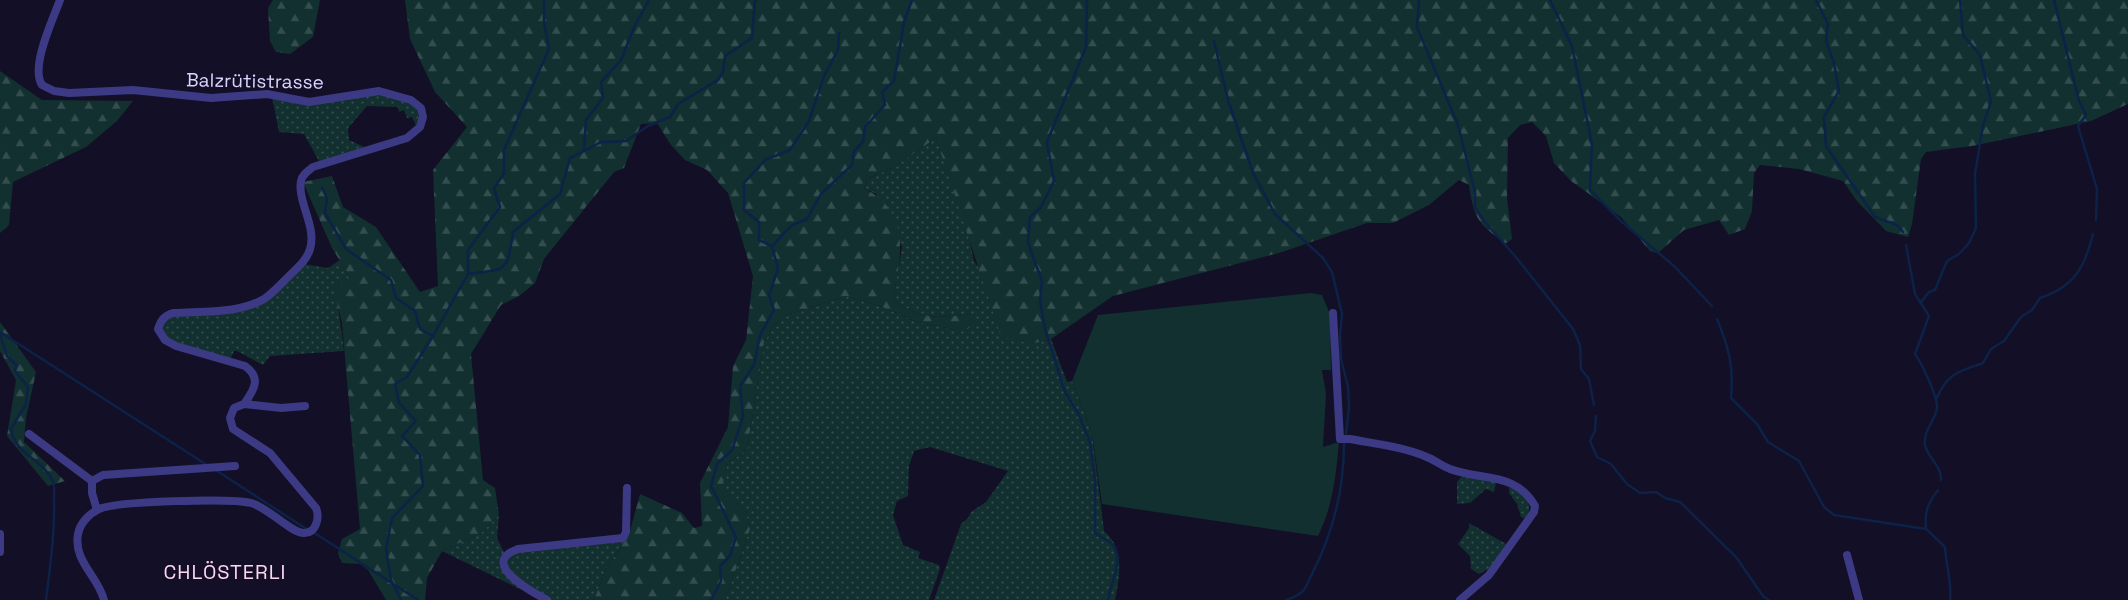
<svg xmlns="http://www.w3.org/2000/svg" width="2128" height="600" viewBox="0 0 2128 600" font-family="'Space Grotesk',sans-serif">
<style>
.grass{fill:url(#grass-dots)}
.forest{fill:url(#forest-firs)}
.garden{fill:#12302f}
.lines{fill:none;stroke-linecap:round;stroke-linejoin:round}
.stream{stroke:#0c2248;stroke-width:2.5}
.minor{stroke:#3d3a85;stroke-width:8}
.labels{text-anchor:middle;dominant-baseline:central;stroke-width:4;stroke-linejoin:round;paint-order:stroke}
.street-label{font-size:19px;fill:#d9d4ff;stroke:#130f26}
.neighbourhood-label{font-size:20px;letter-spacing:1px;fill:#ffd6f0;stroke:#130f26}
</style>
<defs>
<pattern id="grass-dots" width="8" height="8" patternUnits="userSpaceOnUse" patternTransform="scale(1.25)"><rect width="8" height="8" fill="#12302f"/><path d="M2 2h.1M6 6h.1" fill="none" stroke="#344d4e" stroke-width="1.8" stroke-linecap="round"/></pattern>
<pattern id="forest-firs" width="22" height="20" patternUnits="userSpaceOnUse" patternTransform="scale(1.25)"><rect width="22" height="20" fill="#12302f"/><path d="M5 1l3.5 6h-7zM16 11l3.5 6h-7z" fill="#344d4e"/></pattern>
</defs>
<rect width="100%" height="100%" fill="#130f26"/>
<path class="grass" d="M374 93C398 98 426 97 417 128L412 117 407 118 404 110 399 112 398 107 367 106 348 128 349 140 369 149 320 163 304 134 279 132 272 97 290 100Z
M936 138 967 228 974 261 1032 344 1051 339 1067 382 1072 381 1092 433 1104 531C1125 549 1120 575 1115 600H934L961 524 968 518 971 512 986 502 1008 471 930 447 914 451 909 466 908 496 897 501 893 515 903 545 920 552 918 558 939 565 940 569 929 600H725L750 529 745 510 730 499 721 487 728 462 747 450 764 342 781 317 846 296 880 306 915 321 956 330 974 314C940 317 922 322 893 299L902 247 876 194 864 188 867 179 894 167Z
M340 260 350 277 338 285C336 307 342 328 344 351L270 356 263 365 237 351H234L230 360C216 355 165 346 162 330 161 324 165 320 169 316L262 304 304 264 328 268Z
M1463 475 1494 479 1496 483 1494 492 1486 489 1470 503 1457 504V482Z
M1509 488C1524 488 1534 506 1527 519L1521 517 1517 504 1509 493Z
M499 515 497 538 505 554 502 559 526 592 442 551 481 533Z
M1469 523 1508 545 1494 566 1479 574 1471 569 1470 556 1458 544 1469 528Z
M624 542 606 569 594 600H551L510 573C506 561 507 559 517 552Z"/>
<path class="forest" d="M273 0H320L313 37 290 54 276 52 270 41 268 8Z
M405 0H2128V104L2091 121 1972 146 1926 152 1921 159 1912 224 1908 237 1886 231 1857 201 1843 181 1799 169 1760 165 1754 173 1752 211 1745 229 1729 235 1719 220 1684 230 1658 253 1650 251 1621 217 1571 181 1554 163 1546 136 1532 122 1520 125 1508 138 1507 198 1512 239 1505 244C1478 222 1474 220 1469 185L1459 180 1429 205 1393 223H1367L1279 253 1113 296 1051 339 1032 344 1001 337 936 138 894 167 867 179 864 188C912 214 901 254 893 299 922 322 940 317 974 314L975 327 956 330 915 321 880 306 846 296 781 317 764 342 747 450 728 462 722 487 730 499 745 510 750 529 725 600H594L606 569 629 535 640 494 682 513 694 528 702 526 700 483 728 427 733 366 746 340 753 276 728 193 707 170 685 160 671 145 657 123 641 124 624 168 614 172 544 259 535 283 519 296 501 305 471 354 483 480 495 488 499 515 481 533 442 551 427 578 425 600H386L368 570 360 564 342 563 338 553 342 539 360 529 342 323 334 290 338 285 350 277 332 248 303 182 332 176 343 207 376 227 420 292 438 286 433 170 467 127 435 92 410 39Z
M0 71 42 100 133 101 117 121 86 147 13 182 9 225 0 233Z
M0 322 36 372 26 418 24 442 65 481 48 486 7 436 16 380 0 351Z"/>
<path class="garden" d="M1311 293 1322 295 1330 314 1331 370H1322L1326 394 1323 447 1339 442C1336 475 1333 506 1318 536L1102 504 1092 433 1072 381 1098 315Z"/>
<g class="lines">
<path class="stream" d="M1087 0 1086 47 1047 142 1054 181 1041 207 1030 217 1028 243 1042 281 1040 301 1045 329 1065 392 1078 413 1090 442 1095 482V533C1100 537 1108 540 1112 544 1125 558 1110 585 1108 600
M1419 0 1417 27 1458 125 1475 192V207L1484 221 1515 256 1573 329 1580 345 1581 369 1589 379 1594 405
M1550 0 1572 46 1592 144 1590 190 1622 222 1674 266 1712 306
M1816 0 1828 24 1826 41 1834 63 1839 91 1824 117 1826 146 1875 217 1897 225 1903 232
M2054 0 2079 101 2086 115 2078 126 2097 189 2096 220
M1214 41 1228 100 1253 173 1275 214 1323 258 1332 272 1342 314 1340 335 1341 359 1348 387 1349 407 1346 434
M584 151 601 142 626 141 648 126 670 117 678 104 718 80 723 72 725 56 752 38 755 0
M322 188 327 198 325 213 346 249 391 280 396 298 415 311 420 329 433 336
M1906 245 1915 294 1929 316 1915 354C1922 364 1938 397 1937 408 1935 421 1923 431 1925 445 1927 457 1942 466 1941 480
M772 246 791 226 807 219 821 194 852 165 854 151 863 142 865 127 885 105 882 92 894 81 904 22 912 0
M772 246 759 240V222L744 210V183L765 160 790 150 809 121 824 76 838 50 839 33
M468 274C508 269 507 272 513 232L560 194 570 158 584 151 586 120 603 98 601 82 621 60 635 25 649 0
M1921 302 1929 292 1935 290 1947 261 1959 254 1969 243 1976 228 1975 174 1983 125 1991 102 1980 55 1963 35 1960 0
M1717 319C1729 348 1734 367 1731 398L1757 424 1768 442 1799 461 1824 507 1834 515 1926 529
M0 332 207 465
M0 334 7 356 16 365 15 371 28 387 26 404 11 429C14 454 43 459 53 481 55 486 54 495 54 500 55 534 50 567 46 600
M1936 400C1947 373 1958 372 1983 363L1991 349 2004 341 2021 317 2032 310 2040 298C2074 287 2085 267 2093 234
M1596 416 1595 431 1590 441 1597 457 1611 464 1627 484 1640 493 1656 492 1665 498 1680 502 1736 557 1763 596 1769 600
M214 469 308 530
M1926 529 1945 547C1946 565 1952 582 1950 600
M1926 529C1924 512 1928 503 1938 490
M313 532 418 600
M401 600 391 580 386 549 392 518 423 486 420 455 402 436 416 421 399 403 395 384 407 377 433 336 468 274V250L500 207 494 188 504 174V150L549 49 544 22V0
M711 600 721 581 720 566 730 556 736 537 711 486 717 464 732 450 743 417 740 386 754 365 760 335 774 310 769 295 778 269 772 246
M1286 600C1292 598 1298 596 1303 591 1307 587 1309 579 1312 574 1333 533 1344 489 1344 443"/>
<path class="minor" d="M60 0C53 19 30 67 42 85L54 91 69 93 133 90 211 98 267 94 309 102 379 91 411 100 421 108 423 117 420 127 407 138 313 167C308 171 302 175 301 181 297 201 317 227 310 249 307 260 297 268 289 276 281 284 273 293 264 299 238 314 202 311 173 313 164 316 161 320 158 329L165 340 176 346 245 366C262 378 254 390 244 404
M1333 313 1340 439H1350C1376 444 1405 447 1429 458 1436 461 1442 466 1450 469 1481 481 1515 471 1535 506L1534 512 1489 575 1460 600
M29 434 92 481
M97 510 92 493V481L103 475 235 466
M0 534V552
M1847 555 1859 600
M104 600C98 576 73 561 78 534 80 523 89 514 99 509 117 501 232 498 251 503 269 508 290 532 303 533 316 534 320 518 316 508L270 453 233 429 230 418 234 408 244 404 281 408 305 406
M547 600C532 592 478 563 518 549L623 538 626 532 627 488"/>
</g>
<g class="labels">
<g class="street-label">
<text transform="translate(255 81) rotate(1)">Balzrütistrasse</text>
</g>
<g class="neighbourhood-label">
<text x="225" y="572">CHLÖSTERLI</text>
</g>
</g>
</svg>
